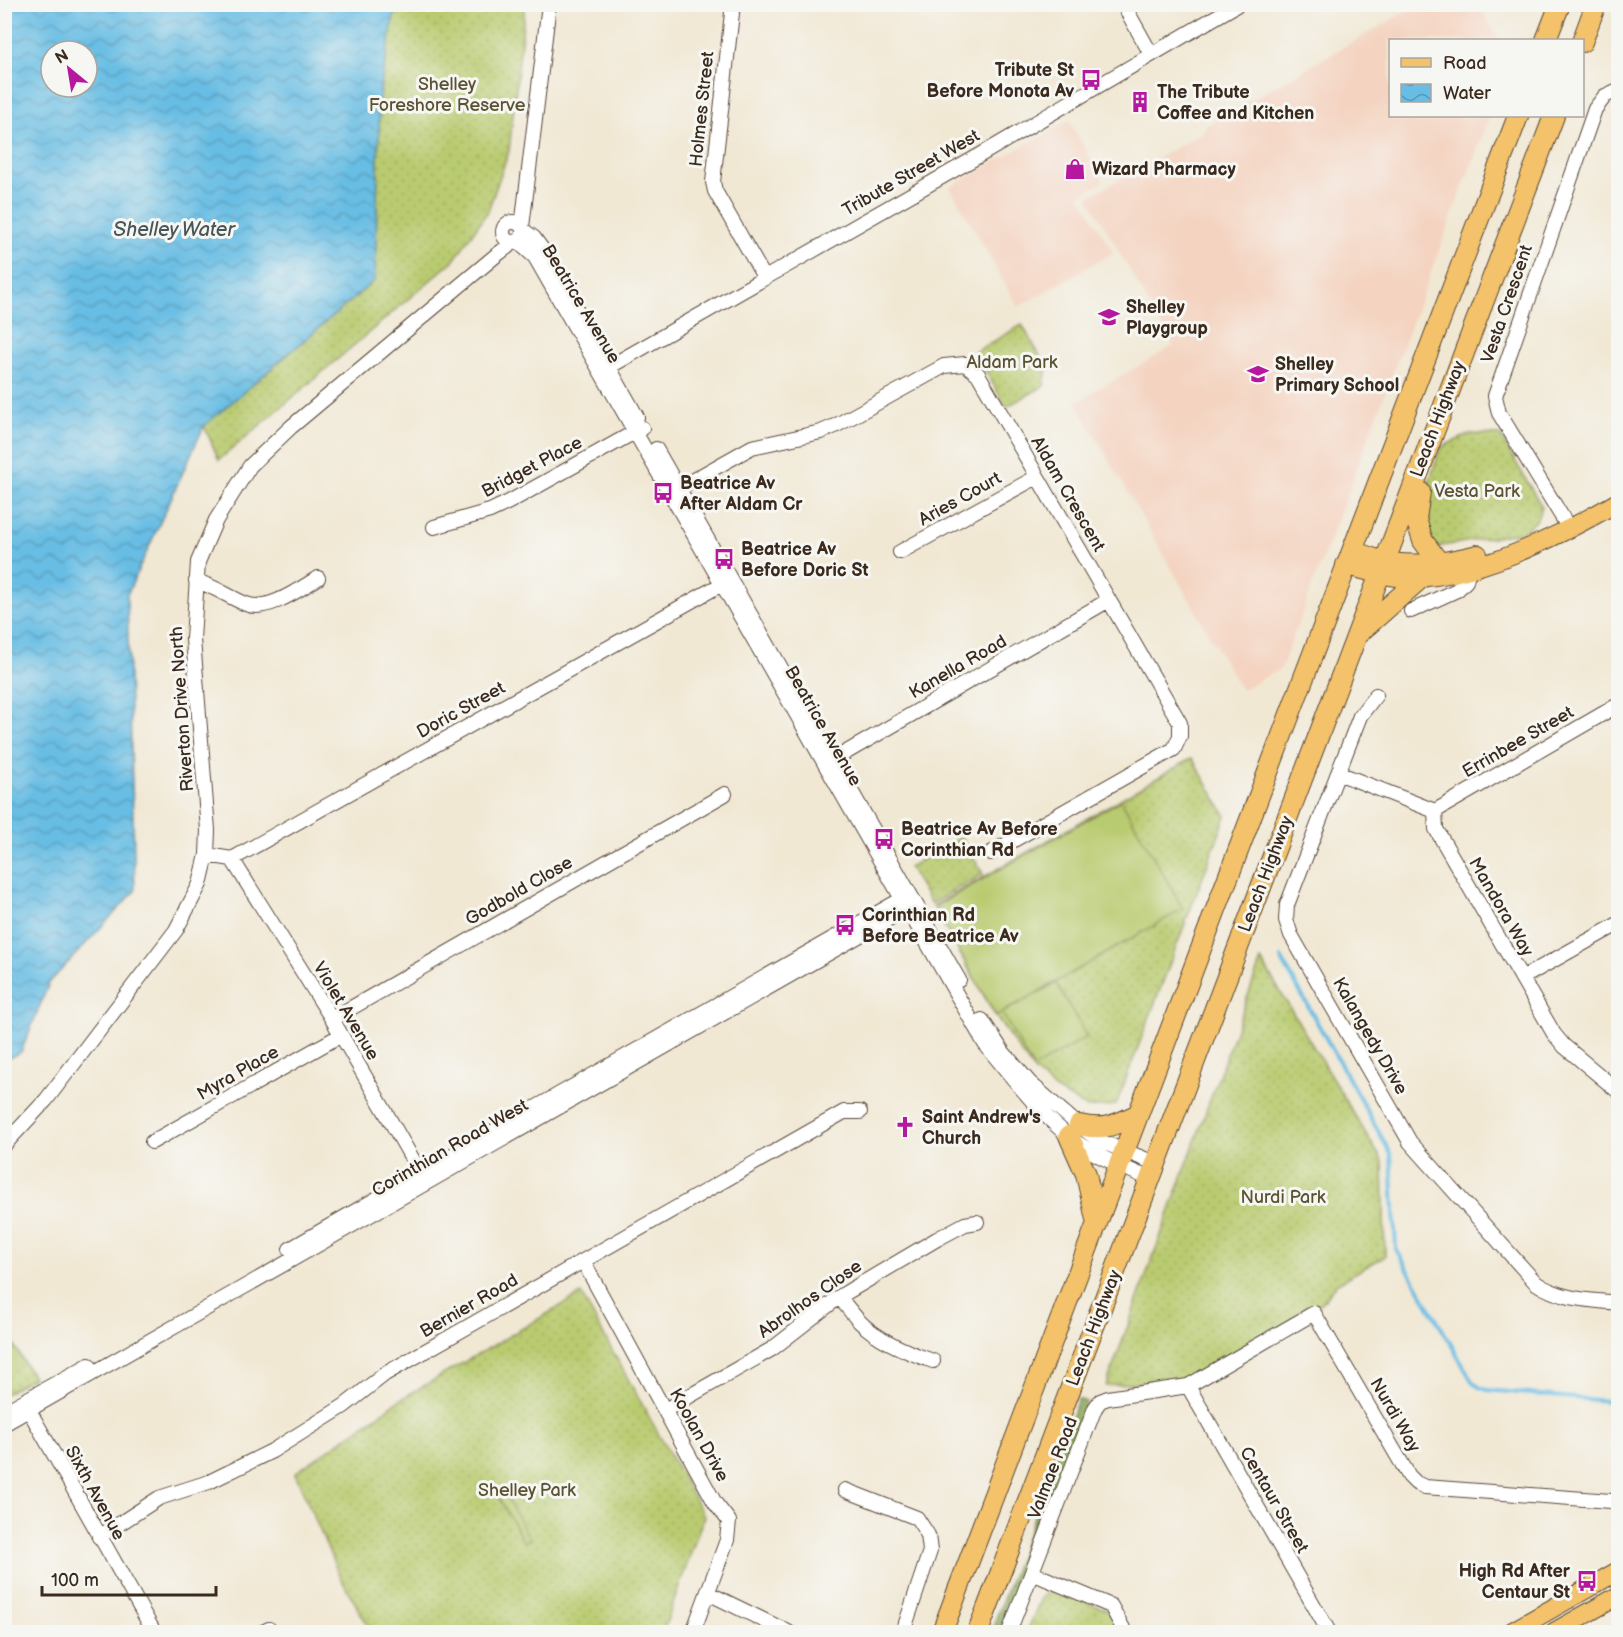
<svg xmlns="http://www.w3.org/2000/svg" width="1623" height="1637" viewBox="0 0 1623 1637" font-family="'Balsamiq Sans',sans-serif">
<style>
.built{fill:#f4d3c0}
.grass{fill:url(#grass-dots);stroke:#7a7a46;stroke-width:1.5}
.forest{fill:url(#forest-crowns);stroke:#666c40;stroke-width:1.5}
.garden{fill:#b9cb6f;stroke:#7a7a46;stroke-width:1.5}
.water{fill:url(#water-waves);stroke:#517481;stroke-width:1.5;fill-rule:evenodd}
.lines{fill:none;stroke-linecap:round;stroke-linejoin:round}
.stream{stroke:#67bde4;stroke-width:4}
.minor-casing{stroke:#564639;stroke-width:16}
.major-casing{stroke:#564639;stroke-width:20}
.highway-casing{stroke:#564639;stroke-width:22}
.minor{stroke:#fff;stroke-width:14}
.major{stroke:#f3c26a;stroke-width:18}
.highway{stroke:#f3c26a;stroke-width:20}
.labels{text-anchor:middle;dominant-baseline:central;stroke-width:6;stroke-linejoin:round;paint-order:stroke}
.poi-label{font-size:18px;font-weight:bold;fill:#3b2a1e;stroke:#f6f6f2;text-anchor:start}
.park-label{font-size:18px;fill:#5a5232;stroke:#f6f6f2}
.street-label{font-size:18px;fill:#3b2a1e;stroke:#f6f6f2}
.water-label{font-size:20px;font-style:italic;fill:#485659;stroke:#f6f6f2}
</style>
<defs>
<pattern id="grass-dots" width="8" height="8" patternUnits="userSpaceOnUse" patternTransform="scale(1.5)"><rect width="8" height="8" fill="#b9cb6f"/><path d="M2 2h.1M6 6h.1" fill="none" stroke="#a0ae60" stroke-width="1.8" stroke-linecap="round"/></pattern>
<pattern id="forest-crowns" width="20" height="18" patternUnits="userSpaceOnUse" patternTransform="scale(1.5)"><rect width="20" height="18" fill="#92af62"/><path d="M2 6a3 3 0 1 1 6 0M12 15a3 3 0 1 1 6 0" fill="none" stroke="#788f50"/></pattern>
<pattern id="water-waves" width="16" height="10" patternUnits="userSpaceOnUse" patternTransform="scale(1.5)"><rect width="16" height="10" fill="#67bde4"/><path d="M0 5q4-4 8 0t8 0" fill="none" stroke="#569ab8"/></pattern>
</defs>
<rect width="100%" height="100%" fill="#f6f6f2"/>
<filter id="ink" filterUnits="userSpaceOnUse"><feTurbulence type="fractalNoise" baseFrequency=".0167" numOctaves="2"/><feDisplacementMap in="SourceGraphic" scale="12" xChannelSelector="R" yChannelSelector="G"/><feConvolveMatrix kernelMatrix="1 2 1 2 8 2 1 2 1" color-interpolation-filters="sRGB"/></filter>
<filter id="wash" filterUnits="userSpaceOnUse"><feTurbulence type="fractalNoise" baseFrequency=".008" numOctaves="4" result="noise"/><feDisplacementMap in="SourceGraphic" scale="24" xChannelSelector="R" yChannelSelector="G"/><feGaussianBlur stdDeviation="1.35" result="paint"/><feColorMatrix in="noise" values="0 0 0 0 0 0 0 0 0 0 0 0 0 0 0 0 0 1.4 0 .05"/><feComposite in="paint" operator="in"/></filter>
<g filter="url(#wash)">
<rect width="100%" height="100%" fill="#f1e8d4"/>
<path class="built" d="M1417 5H1479L1499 40H1390V116H1490L1281 669 1241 690 1076 402 1173 346 1088 197 1204 132 1207 125Z
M1069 120 1104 182 1080 195 1113 253 1018 307 950 187Z"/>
<path class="grass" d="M396 5H525L509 151 488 211 454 260 219 460 204 426 375 280 380 89Z
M1022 325 1047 368 1044 386 1006 407 975 352Z
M1470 434 1500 435 1542 507 1536 521 1522 532 1437 547 1422 532 1419 511 1441 447Z
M1192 758 1226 816 1116 1105 1088 1108 1054 1089 1033 1070 996 1017 933 906Z
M961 837 983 874 931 904 909 867Z
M1261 960 1383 1162 1385 1256 1336 1284 1322 1303 1186 1379 1106 1386Z
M581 1294 704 1516 663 1632H372L341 1579 295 1473 403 1398Z
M4 1329 33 1377 5 1394H4Z
M1055 1588 1109 1611 1119 1632H1027L1042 1596Z"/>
<path class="forest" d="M1078 1399 1086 1402 1000 1632H991Z"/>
<path class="garden" d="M1121 800 1183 909 996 1016 934 907Z
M1056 983 1087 1037 1033 1068 1002 1013Z
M505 1495 530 1539 524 1542 499 1498Z"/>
<path class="water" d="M5 4 396 5 380 89 375 280 204 426 127 595 135 891 49 983 21 1052 5 1060ZM51 51H87V87H51Z"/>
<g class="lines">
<path class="stream" d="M1281 958 1391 1154 1396 1249 1472 1381 1479 1387 1487 1390 1618 1402"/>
</g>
</g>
<g filter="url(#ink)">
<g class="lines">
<defs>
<path id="minor" d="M733 4 713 182 715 191 764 277
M1123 4 1151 54
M503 232a10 10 0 1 1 20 0a10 10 0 1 1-20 0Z
M522 227 549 4
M523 230 534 238 542 249 637 417
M517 241 535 257 985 1044C1012 1077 1047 1124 1084 1147 1104 1160 1128 1169 1150 1179
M602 371 982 154 1238 4
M656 449 959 980
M672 492 752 447 821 432 835 426 944 366 965 364 978 374 1180 723V736L1174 749 991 853
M434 527 490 511 509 502 642 428
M1570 530 1499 413 1495 396 1595 109 1605 96 1618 90
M900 552 1037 477
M196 581C214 586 229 597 246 604 267 613 301 588 318 578
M1411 611 1457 590 1466 581 1469 568
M1376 695 1360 716 1287 905 1286 920 1291 935 1410 1142 1536 1283C1561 1300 1590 1300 1618 1303
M826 764 1109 600
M1338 773 1435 811 1436 829 1554 1034 1564 1046 1618 1091
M1435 811 1618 705
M207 855 232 859 729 580
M232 859 332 1019 425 1181
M1522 978 1618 924
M332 1019 725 794
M982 1020 1003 1052 1030 1083 1077 1124 1100 1141 1157 1164
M152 1142 341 1035
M4 1145 46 1100 176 930 200 884 207 855 208 830 193 639 198 562 216 520 250 466 291 427 494 257 514 242
M290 1249 421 1173 909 895
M583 1261 715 1503 729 1521 727 1540 693 1632
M839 1297C846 1305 853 1315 861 1323 880 1341 909 1353 933 1361
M1188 1386 1329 1632
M25 1403 154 1632
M665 1410 772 1349 839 1297 937 1239 965 1224 977 1222
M4 1412 89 1365
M4 1424 913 905
M845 1490 917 1518 928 1535 930 1551 903 1632
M99 1537 159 1498 209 1482 272 1451 344 1406 385 1374 844 1112H860
M1032 1573 1111 1606 1125 1632
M708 1593 788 1632
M263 1632 269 1629
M1009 1632 1095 1408 1100 1401 1108 1398 1188 1386 1314 1313 1409 1476 1416 1483 1425 1487 1611 1501 1618 1504"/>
<path id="major" d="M1352 550C1362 553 1373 558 1383 560 1413 568 1449 561 1478 554
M1345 565C1363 570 1381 576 1399 577 1467 584 1561 535 1618 502
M1511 1632 1618 1571
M1554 1632 1618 1596"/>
<path id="highway" d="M1546 40 1560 4
M1582 42 1596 4
M1420 492 1416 519 1423 541 1438 561
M1360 632 1421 578
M1079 1125C1105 1131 1115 1125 1138 1114
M1069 1136 1086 1174 1097 1224
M942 1632C1133 1126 1325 621 1518 116
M978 1632 1554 116"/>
</defs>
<use href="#minor" class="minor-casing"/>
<use href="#major" class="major-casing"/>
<use href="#highway" class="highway-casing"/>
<use href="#minor" class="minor"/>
<use href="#major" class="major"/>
<use href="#highway" class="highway"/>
</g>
</g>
<defs>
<symbol id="bus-bare" viewBox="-9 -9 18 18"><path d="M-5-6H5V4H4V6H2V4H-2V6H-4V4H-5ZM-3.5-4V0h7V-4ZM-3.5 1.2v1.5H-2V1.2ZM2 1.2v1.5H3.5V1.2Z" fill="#b5179e" stroke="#f6f6f2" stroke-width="2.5" paint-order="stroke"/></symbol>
<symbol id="building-bare" viewBox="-9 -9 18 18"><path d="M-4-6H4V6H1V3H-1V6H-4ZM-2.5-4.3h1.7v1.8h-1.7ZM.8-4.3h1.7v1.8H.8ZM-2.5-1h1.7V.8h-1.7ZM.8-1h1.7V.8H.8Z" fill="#b5179e" stroke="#f6f6f2" stroke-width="2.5" paint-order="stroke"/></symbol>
<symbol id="shop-bare" viewBox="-9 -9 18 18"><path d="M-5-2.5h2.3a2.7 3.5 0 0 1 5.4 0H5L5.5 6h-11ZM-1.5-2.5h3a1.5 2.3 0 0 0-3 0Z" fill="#b5179e" stroke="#f6f6f2" stroke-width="2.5" paint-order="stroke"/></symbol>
<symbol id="school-bare" viewBox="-9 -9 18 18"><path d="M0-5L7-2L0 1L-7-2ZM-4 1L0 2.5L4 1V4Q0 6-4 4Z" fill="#b5179e" stroke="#f6f6f2" stroke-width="2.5" paint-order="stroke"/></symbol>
<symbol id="church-bare" viewBox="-9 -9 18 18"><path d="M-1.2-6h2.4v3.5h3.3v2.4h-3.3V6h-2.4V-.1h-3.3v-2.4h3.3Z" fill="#b5179e" stroke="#f6f6f2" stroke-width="2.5" paint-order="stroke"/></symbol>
</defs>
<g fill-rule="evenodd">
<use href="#bus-bare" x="1076" y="65" width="30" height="30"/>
<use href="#building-bare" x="1125" y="87" width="30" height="30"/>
<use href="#shop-bare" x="1060" y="154" width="30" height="30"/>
<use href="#school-bare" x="1094" y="302" width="30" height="30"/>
<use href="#school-bare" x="1243" y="359" width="30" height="30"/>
<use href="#bus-bare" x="648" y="478" width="30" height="30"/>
<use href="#bus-bare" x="709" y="544" width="30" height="30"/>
<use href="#bus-bare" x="869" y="824" width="30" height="30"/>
<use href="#bus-bare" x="830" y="910" width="30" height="30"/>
<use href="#church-bare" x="890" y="1112" width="30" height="30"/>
<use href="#bus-bare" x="1572" y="1566" width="30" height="30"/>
</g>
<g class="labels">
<g class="poi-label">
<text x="1074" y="70" text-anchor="end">Tribute St<tspan x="1074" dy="21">Before Monota Av</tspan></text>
<text x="1157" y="92">The Tribute<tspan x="1157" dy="21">Coffee and Kitchen</tspan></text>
<text x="1092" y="169">Wizard Pharmacy</text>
<text x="1126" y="307">Shelley<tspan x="1126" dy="21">Playgroup</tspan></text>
<text x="1275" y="364">Shelley<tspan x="1275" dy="21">Primary School</tspan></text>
<text x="680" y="483">Beatrice Av<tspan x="680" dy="21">After Aldam Cr</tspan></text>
<text x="741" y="549">Beatrice Av<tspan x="741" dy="21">Before Doric St</tspan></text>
<text x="901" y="829">Beatrice Av Before<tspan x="901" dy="21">Corinthian Rd</tspan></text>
<text x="862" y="915">Corinthian Rd<tspan x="862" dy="21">Before Beatrice Av</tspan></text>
<text x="922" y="1117">Saint Andrew's<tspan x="922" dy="21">Church</tspan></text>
<text x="1570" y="1571" text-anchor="end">High Rd After<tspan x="1570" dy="21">Centaur St</tspan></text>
</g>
<g class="park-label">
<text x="447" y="84">Shelley<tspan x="447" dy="21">Foreshore Reserve</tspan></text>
<text x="1012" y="362">Aldam Park</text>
<text x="1477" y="491">Vesta Park</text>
<text x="1283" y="1197">Nurdi Park</text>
<text x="527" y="1490">Shelley Park</text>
</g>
<g class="street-label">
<text transform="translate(702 109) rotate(-84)">Holmes Street</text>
<text transform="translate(911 173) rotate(-30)">Tribute Street West</text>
<text transform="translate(581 304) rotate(59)">Beatrice Avenue</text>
<text transform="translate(1507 304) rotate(-71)">Vesta Crescent</text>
<text transform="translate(1438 419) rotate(-69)">Leach Highway</text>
<text transform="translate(532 467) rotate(-28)">Bridget Place</text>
<text transform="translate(1068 494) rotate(60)">Aldam Crescent</text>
<text transform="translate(960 499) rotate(-29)">Aries Court</text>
<text transform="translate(958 667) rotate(-30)">Kanella Road</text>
<text transform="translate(182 709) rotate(-94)">Riverton Drive North</text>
<text transform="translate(461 710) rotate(-29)">Doric Street</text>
<text transform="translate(823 726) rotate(60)">Beatrice Avenue</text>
<text transform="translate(1518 742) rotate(-30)">Errinbee Street</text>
<text transform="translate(1266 874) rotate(-69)">Leach Highway</text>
<text transform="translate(519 891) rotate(-30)">Godbold Close</text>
<text transform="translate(1501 907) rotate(60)">Mandora Way</text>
<text transform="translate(346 1011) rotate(59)">Violet Avenue</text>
<text transform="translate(1370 1036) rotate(60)">Kalangedy Drive</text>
<text transform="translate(238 1073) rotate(-30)">Myra Place</text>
<text transform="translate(450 1148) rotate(-30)">Corinthian Road West</text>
<text transform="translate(810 1299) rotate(-35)">Abrolhos Close</text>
<text transform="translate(469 1306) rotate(-30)">Bernier Road</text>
<text transform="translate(1094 1328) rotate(-69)">Leach Highway</text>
<text transform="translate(1395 1415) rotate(60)">Nurdi Way</text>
<text transform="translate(699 1435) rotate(61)">Koolan Drive</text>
<text transform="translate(1053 1468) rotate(-69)">Valmae Road</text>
<text transform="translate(95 1493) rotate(61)">Sixth Avenue</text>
<text transform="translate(1274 1500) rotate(60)">Centaur Street</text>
</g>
<g class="water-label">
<text x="174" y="230">Shelley Water</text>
</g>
</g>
<rect width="1623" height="1637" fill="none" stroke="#f6f6f2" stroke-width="24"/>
<rect x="1389" y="39" width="195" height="78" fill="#f6f6f2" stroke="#aba49d" stroke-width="1.5"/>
<rect x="1401" y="58" width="30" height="9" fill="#f3c26a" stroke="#aba49d" stroke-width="1.5"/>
<text x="1443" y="69" font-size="18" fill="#3b2a1e">Road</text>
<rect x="1401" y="84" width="30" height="18" fill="url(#water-waves)" stroke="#aba49d" stroke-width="1.5"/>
<text x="1443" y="99" font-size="18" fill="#3b2a1e">Water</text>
<g transform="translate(69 69) rotate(330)"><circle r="28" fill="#f6f6f2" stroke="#aba49d" stroke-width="1.5"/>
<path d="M0-4.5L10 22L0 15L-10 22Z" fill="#b5179e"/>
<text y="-9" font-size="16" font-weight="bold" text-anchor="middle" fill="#3b2a1e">N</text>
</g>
<path d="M42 1586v9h174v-9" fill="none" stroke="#3b2a1e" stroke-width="3"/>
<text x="51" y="1586" font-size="18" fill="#3b2a1e" stroke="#f6f6f2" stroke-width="4.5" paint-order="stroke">100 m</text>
</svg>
